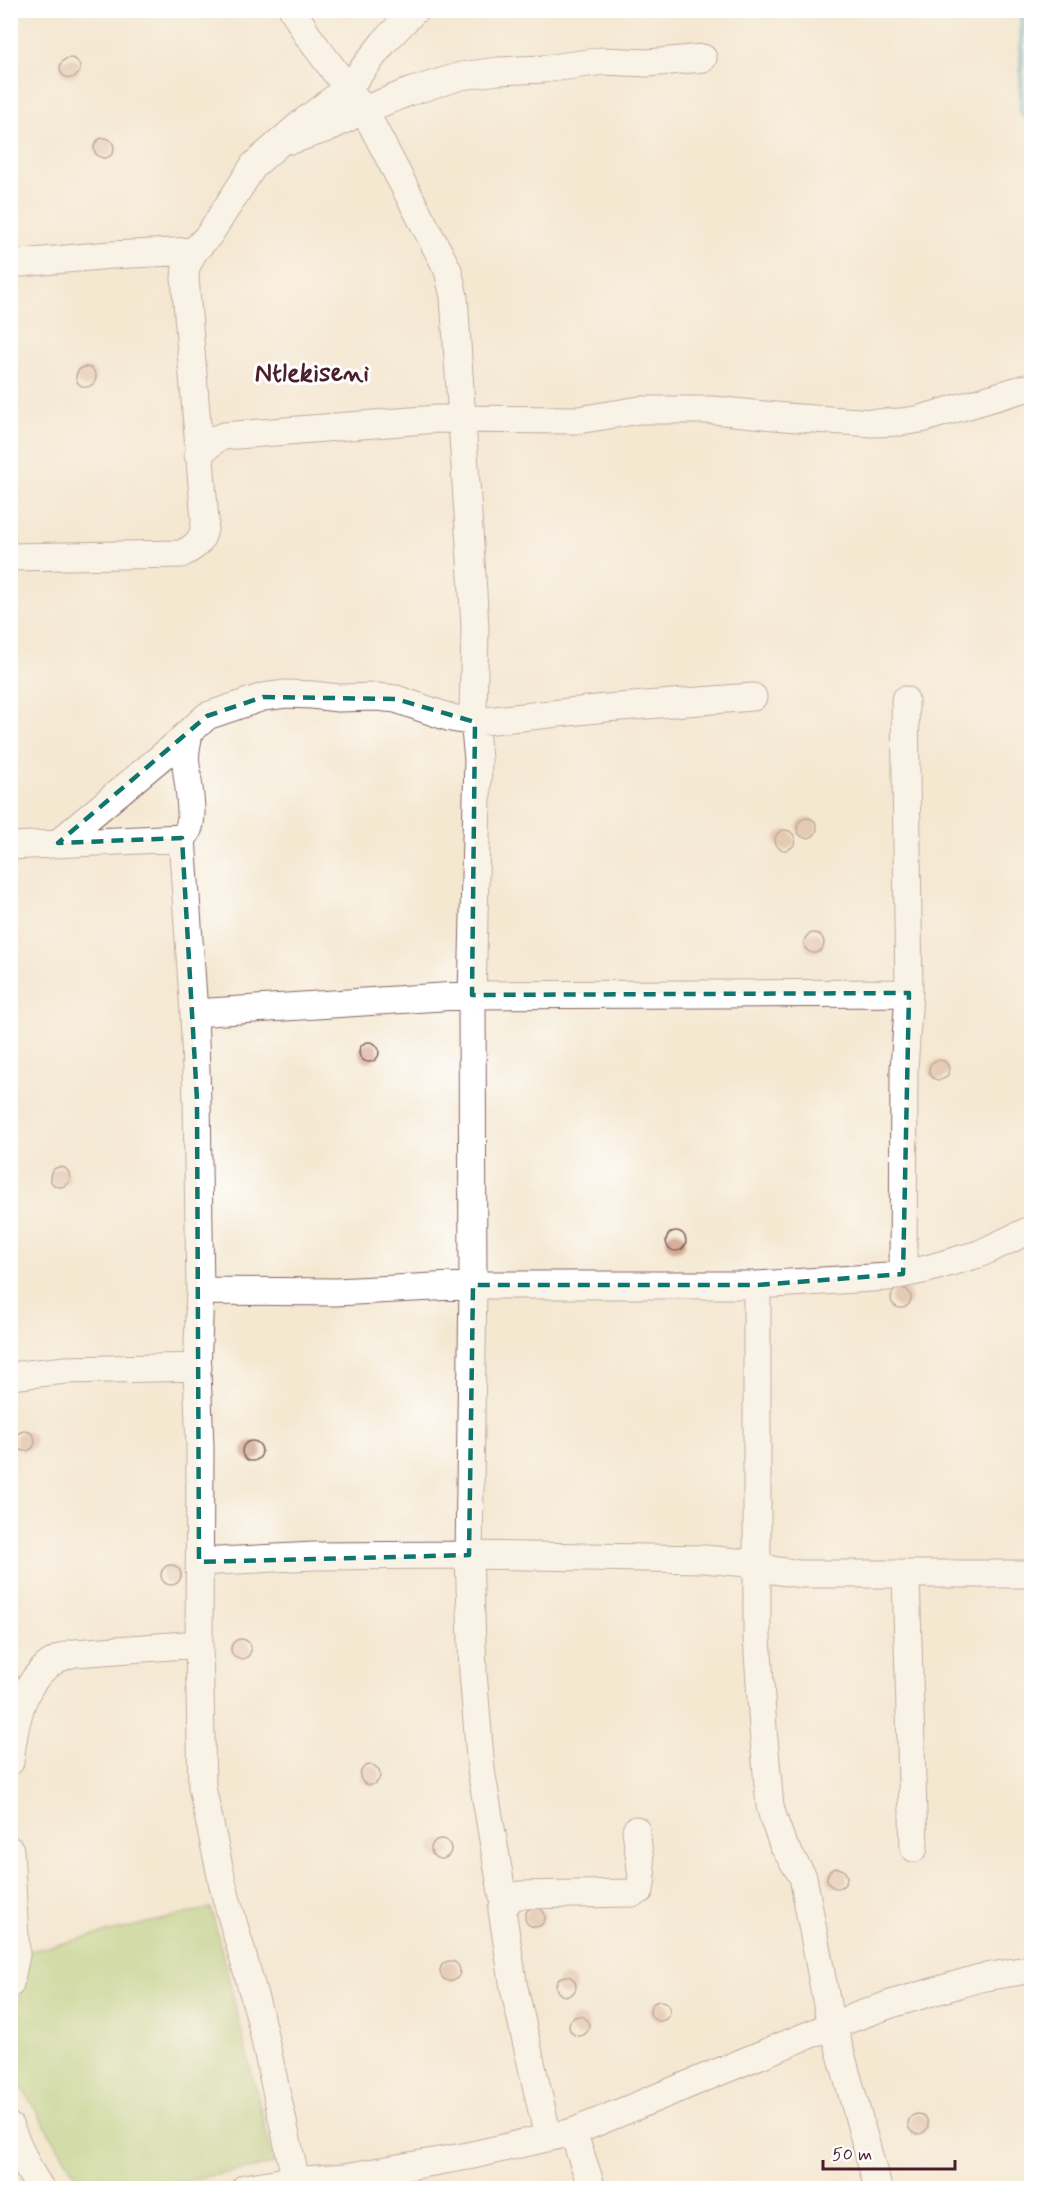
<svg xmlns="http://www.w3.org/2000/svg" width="1042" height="2199" viewBox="0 0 1042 2199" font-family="Mynerve,sans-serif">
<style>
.green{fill:#abcf78;stroke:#7a7752;stroke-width:1.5}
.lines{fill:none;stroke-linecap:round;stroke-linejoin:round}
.stream{stroke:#4ba9c9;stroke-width:5}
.building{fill:#d2a58d}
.minor-casing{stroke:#866565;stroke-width:29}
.path{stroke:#866565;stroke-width:3;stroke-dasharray:1.5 4.5;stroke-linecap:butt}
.minor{stroke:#fff;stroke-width:27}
.marked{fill:none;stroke:#0f766e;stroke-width:4.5;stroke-dasharray:12 8;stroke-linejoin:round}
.labels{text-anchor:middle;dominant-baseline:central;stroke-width:6;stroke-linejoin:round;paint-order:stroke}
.district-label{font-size:26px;font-weight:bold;fill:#4a1f2b;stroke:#fff}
</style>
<rect width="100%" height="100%" fill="#fff"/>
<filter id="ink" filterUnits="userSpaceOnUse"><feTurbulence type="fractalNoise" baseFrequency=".0167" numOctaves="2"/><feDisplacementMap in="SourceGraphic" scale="12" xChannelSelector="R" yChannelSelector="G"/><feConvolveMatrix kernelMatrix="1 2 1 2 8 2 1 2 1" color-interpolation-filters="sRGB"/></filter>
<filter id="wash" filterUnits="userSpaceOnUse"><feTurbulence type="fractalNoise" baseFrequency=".008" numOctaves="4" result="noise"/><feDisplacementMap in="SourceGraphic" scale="24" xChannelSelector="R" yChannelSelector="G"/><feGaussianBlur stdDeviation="1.35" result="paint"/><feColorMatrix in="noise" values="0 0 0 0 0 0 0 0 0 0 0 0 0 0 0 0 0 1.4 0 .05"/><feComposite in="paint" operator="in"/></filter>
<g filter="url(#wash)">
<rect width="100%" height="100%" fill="#f4e8d1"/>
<path class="green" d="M211 1908 274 2164 145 2188H83L12 2071 25 1952Z"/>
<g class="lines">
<path class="stream" d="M1022 10 1021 113 1032 124"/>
</g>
<g id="blocks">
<path class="building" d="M60 68a10 10 0 1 1 20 0a10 10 0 1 1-20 0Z
M94 148a10 10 0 1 1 20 0a10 10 0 1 1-20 0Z
M76 377a10 10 0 1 1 20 0a10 10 0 1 1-20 0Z
M797 828a10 10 0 1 1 20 0a10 10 0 1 1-20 0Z
M775 840a10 10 0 1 1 20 0a10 10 0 1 1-20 0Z
M804 943a10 10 0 1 1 20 0a10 10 0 1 1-20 0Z
M359 1052a10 10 0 1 1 20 0a10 10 0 1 1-20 0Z
M929 1070a10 10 0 1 1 20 0a10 10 0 1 1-20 0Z
M50 1177a10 10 0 1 1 20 0a10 10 0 1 1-20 0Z
M666 1241a10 10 0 1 1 20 0a10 10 0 1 1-20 0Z
M891 1298a10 10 0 1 1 20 0a10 10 0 1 1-20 0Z
M15 1441a10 10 0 1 1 20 0a10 10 0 1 1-20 0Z
M242 1451a10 10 0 1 1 20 0a10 10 0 1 1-20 0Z
M161 1575a10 10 0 1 1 20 0a10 10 0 1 1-20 0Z
M231 1649a10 10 0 1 1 20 0a10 10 0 1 1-20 0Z
M360 1775a10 10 0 1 1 20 0a10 10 0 1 1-20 0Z
M431 1849a10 10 0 1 1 20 0a10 10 0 1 1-20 0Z
M827 1878a10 10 0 1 1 20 0a10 10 0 1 1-20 0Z
M525 1917a10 10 0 1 1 20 0a10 10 0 1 1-20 0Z
M440 1971a10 10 0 1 1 20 0a10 10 0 1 1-20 0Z
M556 1986a10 10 0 1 1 20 0a10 10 0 1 1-20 0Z
M650 2011a10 10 0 1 1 20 0a10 10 0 1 1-20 0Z
M569 2026a10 10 0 1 1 20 0a10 10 0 1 1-20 0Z
M908 2124a10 10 0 1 1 20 0a10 10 0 1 1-20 0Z"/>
</g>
</g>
<g filter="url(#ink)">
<use href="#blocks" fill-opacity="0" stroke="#866565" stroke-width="1.5"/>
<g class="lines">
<defs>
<path id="minor" d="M293 10 308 36 364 110 448 270 454 297 473 592 475 629 473 711 478 759 472 995 473 1285 469 1555 473 1673 481 1770 504 1904
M292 140 328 128 364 110 409 92 461 76 498 71 544 69 603 61 648 63 703 58
M10 264 111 255 194 251
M198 455 216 439 224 436 437 419 578 420 640 410H713L785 417 873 423 901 422 921 419 1026 388
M10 557 181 554C198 546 204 539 205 521L185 278 186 267 194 251 209 235 254 165 302 123 348 88 384 42 415 10
M190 731C187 742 184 753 186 764 187 784 199 825 182 838L194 1013 197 1100 200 1291 197 1371 200 1447 199 1644 202 1787 224 1890 259 2013 296 2181
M58 843 172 748 207 716 263 697 286 694 312 695 338 698 377 697 396 699 451 718 475 722 606 708 753 697
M10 846 182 838
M194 1013 472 995 909 993
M903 1274 904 1070 909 993 905 700
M757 1285V1637L763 1729 770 1806 774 1820 783 1845 803 1877 831 2026
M200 1291 336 1292 473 1285H757L888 1277 927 1269 979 1254 1032 1229
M10 1376 66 1370 198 1367
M199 1562 314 1556 469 1555 704 1559 758 1564 772 1570 800 1574H1032
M906 1575 914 1848
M10 1762C15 1718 24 1664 75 1653L199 1644
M10 1850 16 1955 10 1984
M833 2025 878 2188
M10 2127 29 2170 40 2188
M573 2132 592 2188
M548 2137 514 1988 502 1910 511 1897 519 1895 633 1893 640 1890 642 1877 636 1830
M245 2188 280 2182 345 2177 468 2156 573 2132 833 2025 891 2004 980 1978 1032 1969"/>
</defs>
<use href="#minor" class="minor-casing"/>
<path class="path" d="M10 1231 11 1230"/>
<use href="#minor" class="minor"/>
</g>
</g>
<path d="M0 0H1042V2199H0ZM263 697 396 699 475 722 472 995 909 993 903 1274 757 1285H473L469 1555 199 1562 197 1100 182 838 58 843 207 716Z" fill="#f4e8d1" fill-opacity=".55" fill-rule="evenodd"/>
<path class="marked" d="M263 697 396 699 475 722 472 995 909 993 903 1274 757 1285H473L469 1555 199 1562 197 1100 182 838 58 843 207 716Z"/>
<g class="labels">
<g class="district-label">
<text x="312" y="374">Ntlekiseni</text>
</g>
</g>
<rect width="1042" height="2199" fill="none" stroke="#fff" stroke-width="36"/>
<path d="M823 2160v9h132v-9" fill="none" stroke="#4a1f2b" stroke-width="3"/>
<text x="832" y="2160" font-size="18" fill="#4a1f2b" stroke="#ffffff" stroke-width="4.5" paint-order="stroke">50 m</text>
</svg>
